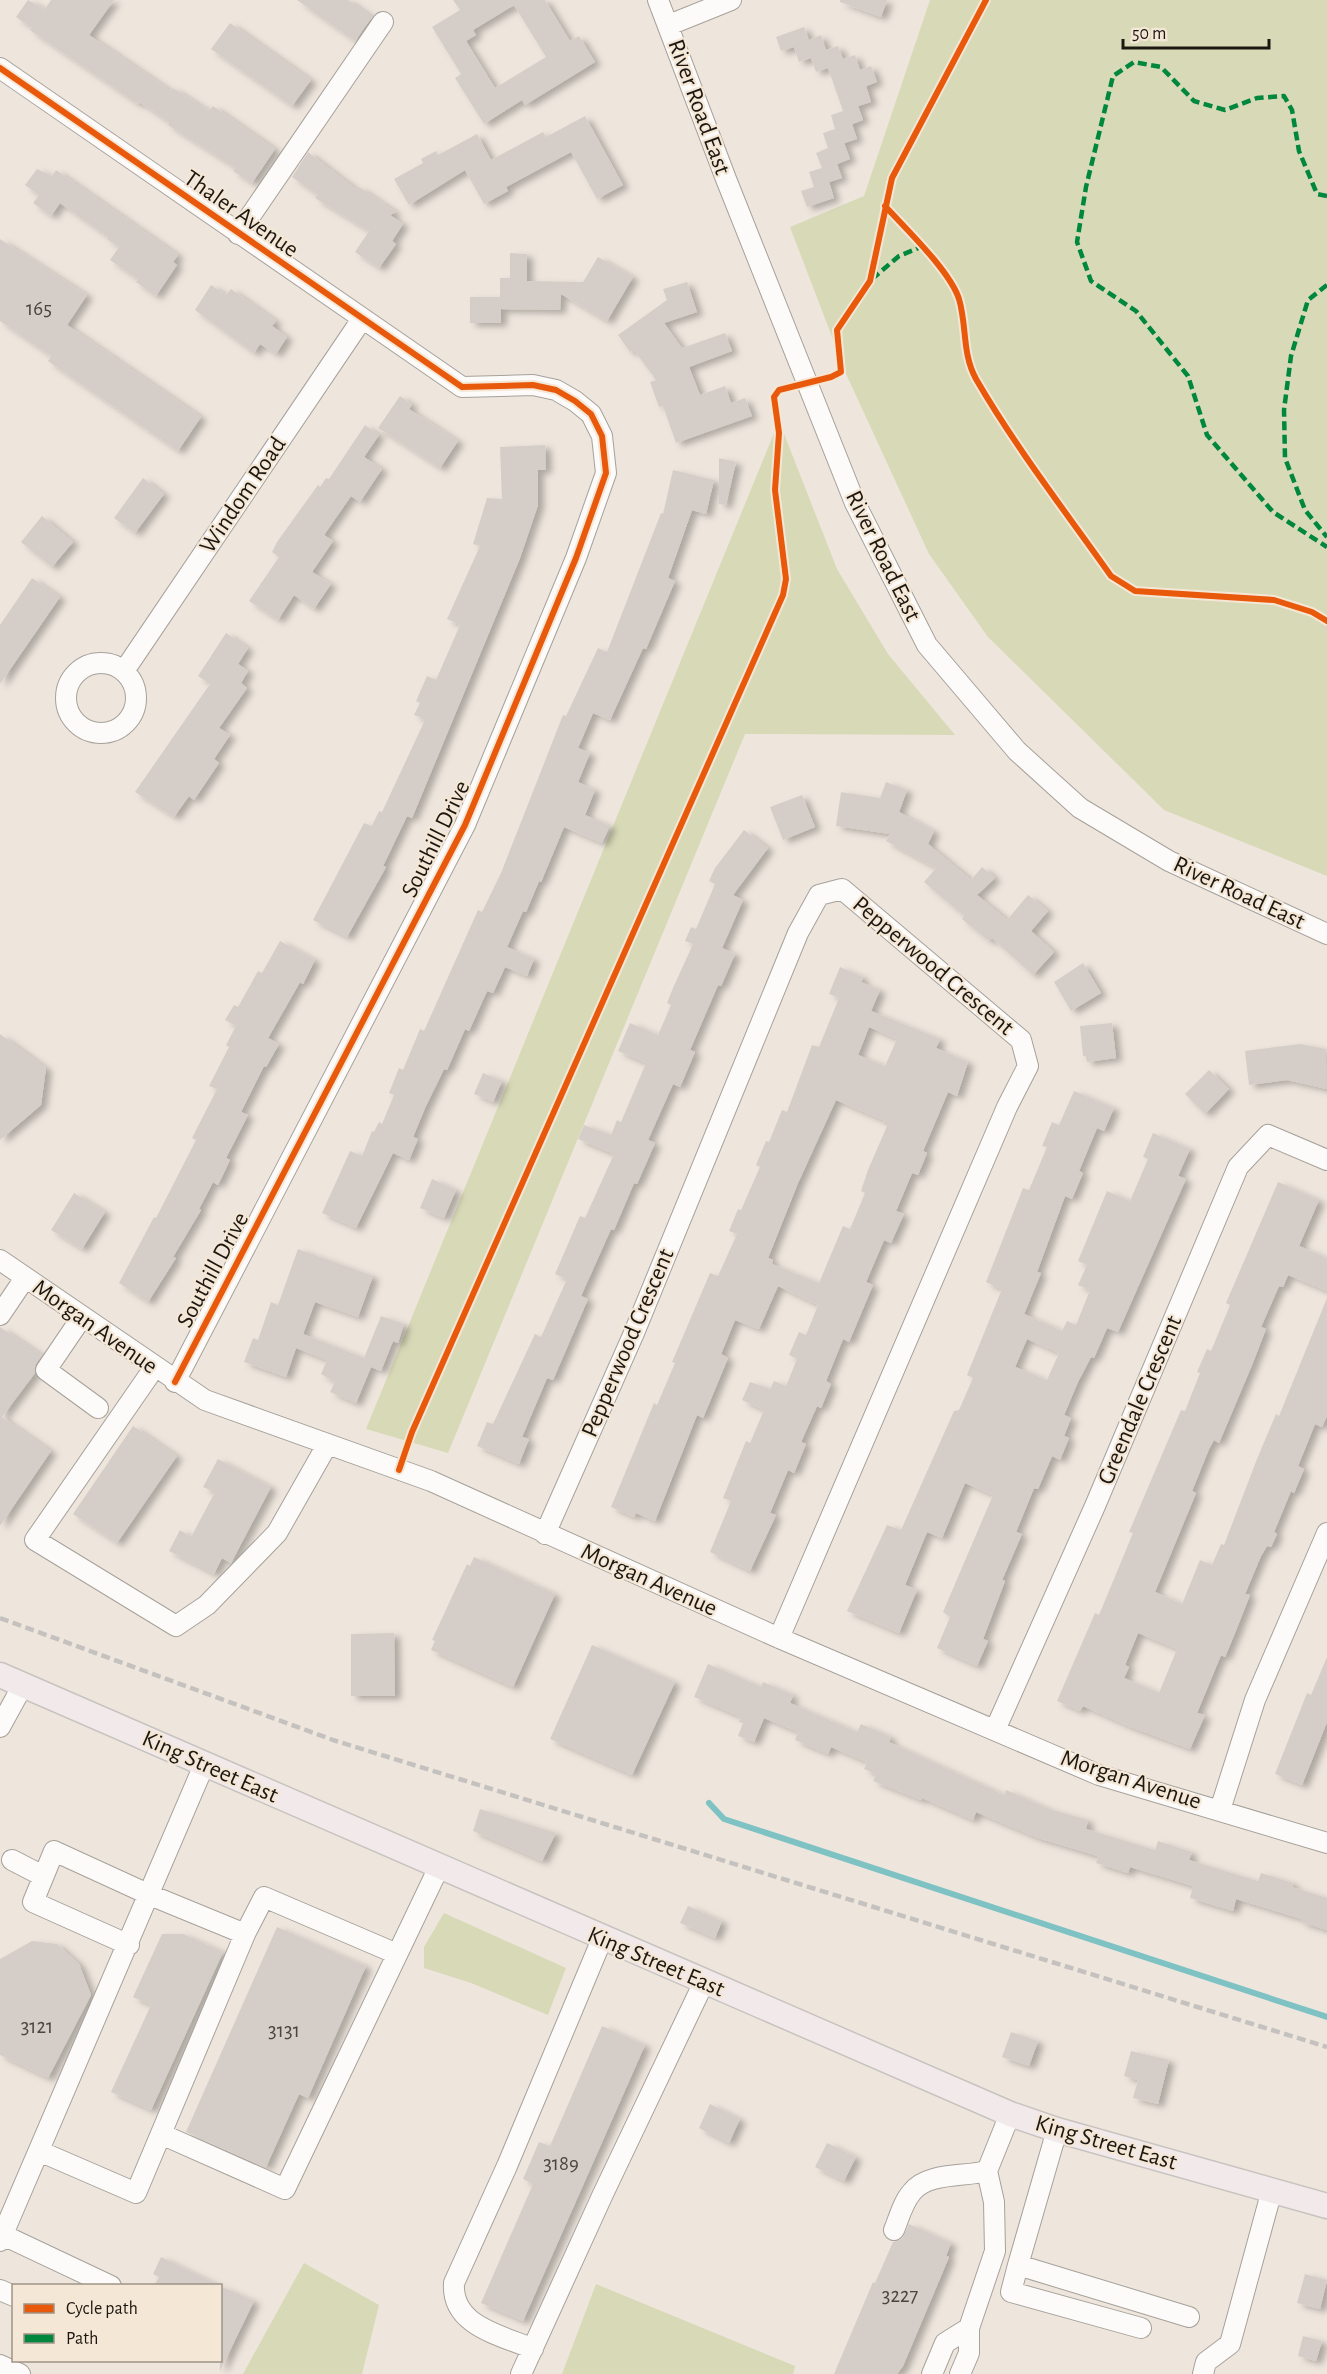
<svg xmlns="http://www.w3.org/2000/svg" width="1327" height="2374" viewBox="0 0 1327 2374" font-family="'Alegreya Sans',sans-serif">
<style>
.green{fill:#d8d9b7}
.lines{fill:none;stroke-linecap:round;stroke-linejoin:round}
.stream{stroke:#7fc2c4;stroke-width:6}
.building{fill:#d5cec8;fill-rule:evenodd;filter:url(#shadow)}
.minor-casing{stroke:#a6a19a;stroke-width:22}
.major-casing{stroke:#c7c3bf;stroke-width:27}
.minor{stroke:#fcfbfa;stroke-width:20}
.major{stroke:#f2e9eb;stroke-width:24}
.rail{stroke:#c4c1be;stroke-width:4.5;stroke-dasharray:9 4.5;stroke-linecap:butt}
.quiet{stroke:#00873e;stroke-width:4.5;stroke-dasharray:9 4.5;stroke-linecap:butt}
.cycleway-casing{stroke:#f5e7d6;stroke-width:10}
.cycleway{stroke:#e8590c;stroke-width:6}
.labels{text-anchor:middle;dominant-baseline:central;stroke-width:4.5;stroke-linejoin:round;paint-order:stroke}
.number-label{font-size:21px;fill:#4a453f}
.street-label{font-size:24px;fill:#1c1711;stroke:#f5e7d6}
</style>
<defs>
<filter id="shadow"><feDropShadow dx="6" dy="3.5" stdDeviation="3" flood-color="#0004"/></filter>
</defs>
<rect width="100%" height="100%" fill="#eee6dd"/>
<path class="green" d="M930 0H1327V876L1164 810 988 637 929 554 847 376 790 227 864 196Z
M779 421 837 569 888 654 955 735 745 734 448 1453 366 1429Z
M444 1913 566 1968 548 2015 471 1983 424 1968V1947Z
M304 2263 379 2305 362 2374H243Z
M596 2284 795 2366 793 2374H562Z"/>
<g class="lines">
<path class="stream" d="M709 1803 724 1819 1327 2017"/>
</g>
<path class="building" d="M28 0 45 9 51 0H114L89 35 171 91 173 88 209 111 213 106 275 149 252 183 233 171 236 168 168 125 169 122 139 102 138 104 30 30 32 28 16 17Z
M297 0H348L372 17 355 41Z
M453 0H545L570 41 579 36 595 62 525 105 522 100 484 124 455 78 461 74 432 27 460 10ZM514 5 546 57 495 88 466 41 476 35 473 30Z
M840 0H887L881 17 840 2Z
M230 23 311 80 292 106 211 49Z
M804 27 809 40 821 35 826 50 838 46 843 59 855 55 860 70 871 66 877 82 866 86 871 102 858 106 863 120 852 124 857 139 844 143 850 159 837 164 842 178 829 182 834 198 807 207 801 191 814 187 809 172 822 168 816 153 828 148 823 133 835 129 831 115 843 111 828 68 816 72 811 58 799 62 794 47 781 51 776 37Z
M585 116 623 185 597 199 571 152 506 187 508 191 484 204 465 170 409 205 394 179 423 163 421 159 436 151 438 155 477 134 491 160 543 132 546 137Z
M308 152 357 190 359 187 396 212 390 215 403 224 392 241 396 244 379 268 355 252 369 231 315 198 318 195 292 177Z
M37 169 52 176 56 170 178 255 173 262 177 265 156 296 136 282 138 279 110 260 119 247 107 239 108 237 60 203 51 216 33 203 39 195 25 185Z
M0 239 87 295 67 325 201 417 178 451 48 361 51 356 0 321Z
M510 253 527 254V281L583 282 598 257 633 277 607 321 561 294 560 310 501 309V323H470V297H500V278H510Z
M687 282 697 312 664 323 682 348 725 333 732 351 689 367 700 395 725 386 731 403 745 398 752 416 676 443 663 406 659 407 650 382 656 380 634 350 630 352 618 335 667 300 663 289Z
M211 285 226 295 231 289 276 321 272 326 287 337 276 354 260 344 254 353 195 310Z
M400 396 412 404 409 409 458 441 440 468 378 428Z
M365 425 379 435 364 457 382 469 360 502 351 496 324 535 333 541 312 572 331 584 314 609 294 595 278 620 249 601 279 557 272 552 277 542 318 485 320 487 326 478 329 479Z
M545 445 546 470H538V505L520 558 412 818 407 816 383 866 386 867 347 937 313 920 364 823 372 826 379 811 382 812 424 722 422 718 414 715 420 703 416 701 427 676 436 680 460 625 447 619 480 546 473 544 487 498 502 499 500 447Z
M719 458 736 462 726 505 719 504Z
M673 470 714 480 706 514 692 510 668 578 675 581 646 649 643 648 610 720 593 713 578 748 590 753 578 782 595 790 585 815 610 826 602 843 564 827 541 882 539 881 526 912 523 911 507 947 534 959 527 976 505 967 493 993 487 991 469 1031 465 1029 447 1070 444 1069 425 1108 413 1137 418 1139 409 1160 393 1153 356 1228 322 1213 350 1151 362 1156 372 1131 374 1132 379 1122 382 1124 394 1095 389 1093 399 1068 403 1070 420 1029 424 1031 478 910 482 912 501 873 563 715 566 716 598 648 607 652 661 513 663 514Z
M143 478 164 494 135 533 114 518Z
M42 516 73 542 52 567 21 542Z
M32 578 60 597 0 684V625Z
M226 633 248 648 238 664 248 671 241 683 247 688 219 728 230 735 214 759 219 763 194 800 189 796 174 817 135 792 210 684 198 676Z
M886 782 907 790 899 812 934 831 928 844 971 880 982 867 995 878 977 895 1007 920 1028 895 1048 911 1031 931 1054 952 1033 975 992 938 989 941 962 919 964 916 924 882 936 868 886 841 890 834 836 826 841 792 880 798Z
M802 795 815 827 783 840 770 807Z
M744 830 768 848 733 895 743 900 722 948 735 954 721 986 718 985 690 1050 695 1052 680 1087 673 1084 648 1140 655 1143 637 1184 634 1183 614 1230 611 1229 581 1296 588 1299 553 1380 547 1378 522 1437 529 1439 519 1464 477 1446 487 1422 493 1424 535 1334 541 1337 567 1279 555 1274 580 1216 585 1218 614 1154 578 1139 584 1125 611 1135 617 1120 621 1122 646 1063 618 1051 630 1023 658 1035 671 1005 667 1003 673 988 693 944 685 941 691 927 696 929 715 884 709 881 715 868Z
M280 941 315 960 303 984 300 982 268 1038 279 1044 266 1067 264 1066 241 1112 248 1115 226 1158 230 1160 218 1185 213 1182 199 1209 201 1210 173 1257 176 1258 148 1302 119 1283 154 1217 156 1218 196 1140 192 1138 217 1089 209 1086 229 1047 226 1045 236 1026 225 1020 234 1005 238 1007 258 971 262 973Z
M1083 963 1101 993 1071 1011 1054 982Z
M840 967 863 977 861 982 880 990 871 1011 940 1039 936 1048 968 1062 957 1096 948 1092 923 1151 927 1153 918 1175 912 1173 896 1211 904 1214 891 1243 884 1240 866 1282 873 1285 849 1342 843 1339 826 1381 831 1384 821 1408 817 1406 801 1442 806 1444 794 1473 788 1470 770 1513 776 1515 750 1571 710 1552 731 1501 723 1498 746 1441 750 1443 764 1410 742 1400 750 1382 770 1389 774 1381 786 1386 797 1359 789 1355 799 1332 806 1335 818 1305 778 1286 759 1329 735 1320 721 1354 728 1358 703 1418 697 1415 655 1521 636 1513 634 1517 611 1507 654 1403 657 1405 675 1363 672 1362 710 1273 718 1276 737 1234 729 1231 738 1209 741 1210 760 1167 756 1165 766 1141 769 1142 782 1110 787 1112 812 1045 819 1047 839 998 829 994ZM869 1027 897 1039 885 1066 858 1055ZM836 1100 885 1121 883 1124 887 1126 868 1170 861 1191 865 1193 850 1229 843 1226 819 1283 772 1264 773 1260 768 1258 798 1183Z
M1112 1023 1116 1058 1087 1062 1086 1056H1083L1080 1026Z
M0 1034 46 1068 41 1105 0 1140Z
M1300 1044 1326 1049 1327 1089 1287 1080 1249 1085 1245 1051Z
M1209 1070 1229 1089 1205 1114 1185 1094Z
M483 1073 502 1081 493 1102 474 1094Z
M1074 1091 1114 1108 1104 1131 1097 1128 1079 1171 1083 1173 1072 1199 1065 1196 1037 1272 1041 1273 1024 1314 1062 1331 1067 1321 1076 1325 1090 1290 1078 1285 1087 1265 1078 1261 1107 1191 1130 1201 1148 1159 1143 1157 1153 1133 1190 1149 1178 1176 1186 1179 1118 1332 1107 1328 1094 1358 1091 1357 1078 1382 1064 1415 1071 1418 1064 1436 1069 1438 1060 1460 1052 1456 1038 1489 1034 1488 1016 1532 1022 1534 1002 1580 1005 1581 983 1639 988 1641 977 1666 937 1648 950 1617 943 1612 993 1495 965 1483 942 1538 927 1532 905 1585 917 1590 899 1633 847 1611 887 1525 901 1530 954 1411 959 1410 973 1378 967 1375 1002 1289 986 1282 1023 1188 1029 1190 1047 1147 1042 1146 1052 1122 1059 1125ZM1027 1339 1059 1353 1047 1380 1015 1367Z
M432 1179 456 1190 444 1218 420 1208Z
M1278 1182 1319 1200 1299 1246 1327 1258V1291L1288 1275 1283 1287 1279 1286 1261 1327 1266 1329 1252 1365 1219 1443 1214 1440 1209 1449 1192 1491 1196 1493 1155 1592 1182 1604 1200 1560 1212 1565 1221 1544 1224 1545 1257 1459 1276 1414 1279 1416 1327 1298V1416L1322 1427 1315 1424 1298 1466 1304 1469 1294 1493 1291 1491 1274 1532 1277 1534 1271 1547 1267 1546 1261 1556 1245 1594 1250 1595 1235 1633 1225 1657 1221 1655 1197 1713 1205 1715 1190 1749 1128 1726 1083 1706 1080 1711 1057 1701 1095 1613 1099 1615 1133 1533 1129 1532 1181 1410 1185 1411 1200 1373 1197 1372 1207 1349 1211 1351 1230 1305 1226 1303ZM1138 1633 1177 1649 1159 1693 1124 1678 1129 1667 1125 1665Z
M74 1193 105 1212 82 1249 51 1230Z
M298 1249 373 1276 358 1317 315 1302 303 1334 364 1358 381 1316 404 1324 398 1343 393 1341 381 1371 371 1367 356 1403 330 1392 335 1382 321 1374 327 1360 296 1348 286 1377 244 1362 253 1338 258 1340 271 1302 278 1305Z
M0 1327 42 1355 36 1364 35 1373 2 1417 51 1451 0 1526Z
M133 1426 177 1456 117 1543 73 1514Z
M218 1459 271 1487 231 1563 222 1558 214 1574 169 1551 180 1530 191 1537 215 1492 203 1487Z
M474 1557 555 1594 513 1687 431 1650 435 1641 432 1640 467 1564 470 1566Z
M394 1633 395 1696H351V1634Z
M592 1645 675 1682 632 1775 550 1739Z
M1327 1657V1722L1302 1785 1275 1774 1307 1693 1311 1695Z
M708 1664 761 1687 763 1682 793 1695 790 1703 857 1732 861 1724 891 1737 889 1742 1004 1795 1006 1790 1049 1809 1088 1820 1086 1829 1155 1850 1158 1841 1192 1852 1189 1860 1258 1881 1261 1873 1293 1883 1292 1887 1327 1898V1930L1301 1922 1302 1919 1236 1899 1233 1911 1190 1898 1193 1886 1130 1867 1128 1873 1096 1863 1098 1856 1038 1838 976 1812 973 1820 922 1798 921 1800 873 1781 876 1774 864 1769 867 1762 831 1747 828 1754 795 1740 798 1732 764 1718 754 1742 738 1736 743 1723 739 1722 741 1717 694 1697Z
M480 1809 556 1833 542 1861 473 1831Z
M688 1906 722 1921 715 1938 680 1923Z
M277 1927 366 1966 308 2098 299 2094 266 2167 186 2132Z
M162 1934H183L223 1952 151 2110 111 2092 151 2005 133 1997Z
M32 1941 57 1944 79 1964 91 1995 48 2078 0 2055V1959Z
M602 2026 645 2045 523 2321 481 2303 533 2184 523 2179 539 2142 550 2146Z
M1011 2032 1038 2041 1029 2066 1002 2057Z
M1131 2051 1169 2060 1158 2104 1133 2098 1138 2080 1124 2076Z
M710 2104 740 2119 729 2143 699 2128Z
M827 2143 856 2157 844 2181 815 2167Z
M909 2224 951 2243 946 2256 949 2257 903 2366 897 2374H834L873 2282 875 2283 893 2242 902 2239Z
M161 2257 220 2286H154L159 2277 153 2274Z
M1305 2274 1327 2280 1320 2309 1297 2303Z
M220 2286 254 2301 220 2371Z
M1303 2336 1322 2341 1316 2361 1298 2356Z"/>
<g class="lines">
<defs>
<path id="minor" d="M658 0 726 179 855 503 927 645 1017 751 1080 808 1169 861 1327 934
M669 25 731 0
M0 68 462 387 533 385 556 390 575 401 591 414 602 436 606 473 576 558 465 825 175 1382
M238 234 383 22
M66 698a35 35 0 1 1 70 0a35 35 0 1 1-70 0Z
M124 671 362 319
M0 1260 205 1400 431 1481 779 1638 1099 1775 1327 1843
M0 1315 25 1278
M82 1317 46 1370 98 1408
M154 1368 35 1540 176 1626 207 1605 277 1533 327 1445
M545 1534 634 1333 798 933 819 895 842 889 1021 1040 1028 1066 1007 1107 779 1638
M0 1727 23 1685
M995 1730 1095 1506 1238 1167 1268 1135 1327 1160
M1220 1810 1255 1700 1327 1533
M12 1860 43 1876
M129 1945 33 1902 54 1851 150 1895 245 1934
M1057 2130 1018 2265 1189 2317
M161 2134 285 2189 439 1867
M39 2151 136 2193 245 1934 264 1897 397 1954
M894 2230C899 2218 903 2202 912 2192 927 2172 965 2177 987 2171
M3 2235 111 2286
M0 2241 204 1765
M1018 2265 1011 2292 1141 2328
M0 2290 14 2296
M533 2349C501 2335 451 2326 454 2283L507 2166 602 1939
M0 2365 20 2374
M521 2374 603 2194 704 1982
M932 2374 945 2343 969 2328
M960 2374 969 2353V2328L995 2251 994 2202 987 2171 1010 2114
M1203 2374 1206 2362 1230 2344 1272 2190"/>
<path id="major" d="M0 1675 1010 2114 1057 2130 1327 2206"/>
</defs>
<use href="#minor" class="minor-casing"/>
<use href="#major" class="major-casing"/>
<use href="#minor" class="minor"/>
<use href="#major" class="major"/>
<path class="rail" d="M0 1618 333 1740 1327 2047"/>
<path class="quiet" d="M1327 196 1317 194 1299 151 1292 110 1284 96 1257 98 1225 110 1194 101 1161 67 1134 62 1113 76 1086 187 1077 242 1091 281 1136 311 1188 376 1207 435 1273 512 1327 547
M872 279 899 256 921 247
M1327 285 1308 300 1291 356 1284 410 1285 458 1305 510 1327 537"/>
<defs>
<path id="cycleway" d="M0 68 462 387 533 385 556 390 575 401 591 414 602 436 606 473 576 558 465 825 175 1382
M885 206C906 229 950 271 959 299 967 326 962 354 976 379 1016 448 1065 511 1111 576L1135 591 1274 600 1312 612 1327 621
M399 1470 412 1432 783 595 786 579 775 490 779 433 774 397 779 390 831 377 841 372 837 330 870 281 892 178 986 0"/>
</defs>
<use href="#cycleway" class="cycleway-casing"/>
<use href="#cycleway" class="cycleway"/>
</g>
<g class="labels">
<g class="number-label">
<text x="39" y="308">165</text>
<text x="37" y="2026">3121</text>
<text x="284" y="2030">3131</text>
<text x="561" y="2163">3189</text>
<text x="900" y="2295">3227</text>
</g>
<g class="street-label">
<text transform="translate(699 107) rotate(70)">River Road East</text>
<text transform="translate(241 214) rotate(35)">Thaler Avenue</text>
<text transform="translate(243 495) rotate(-56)">Windom Road</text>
<text transform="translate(883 556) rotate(64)">River Road East</text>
<text transform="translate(436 839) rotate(-64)">Southill Drive</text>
<text transform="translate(1239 893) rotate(25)">River Road East</text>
<text transform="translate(933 966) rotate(40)">Pepperwood Crescent</text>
<text transform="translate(213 1270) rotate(-62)">Southill Drive</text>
<text transform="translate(95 1327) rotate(35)">Morgan Avenue</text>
<text transform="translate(628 1343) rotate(-67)">Pepperwood Crescent</text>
<text transform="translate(1140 1400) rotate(-67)">Greendale Crescent</text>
<text transform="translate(649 1580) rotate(24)">Morgan Avenue</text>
<text transform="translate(210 1767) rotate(24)">King Street East</text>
<text transform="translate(1131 1780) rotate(18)">Morgan Avenue</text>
<text transform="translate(656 1962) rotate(23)">King Street East</text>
<text transform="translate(1106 2143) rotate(16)">King Street East</text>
</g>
</g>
<rect x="12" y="2284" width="210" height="78" fill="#f5e7d6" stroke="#9e9487" stroke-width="1.5"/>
<rect x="24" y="2304" width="30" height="9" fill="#e8590c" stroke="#9e9487" stroke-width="1.5"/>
<text x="66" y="2314" font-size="18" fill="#1c1711">Cycle path</text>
<rect x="24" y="2334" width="30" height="9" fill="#00873e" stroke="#9e9487" stroke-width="1.5"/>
<text x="66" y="2344" font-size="18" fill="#1c1711">Path</text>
<path d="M1123 39v9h146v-9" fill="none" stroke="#1c1711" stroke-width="3"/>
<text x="1132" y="39" font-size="18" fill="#1c1711" stroke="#f5e7d6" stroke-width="4.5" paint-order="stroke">50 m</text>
</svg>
